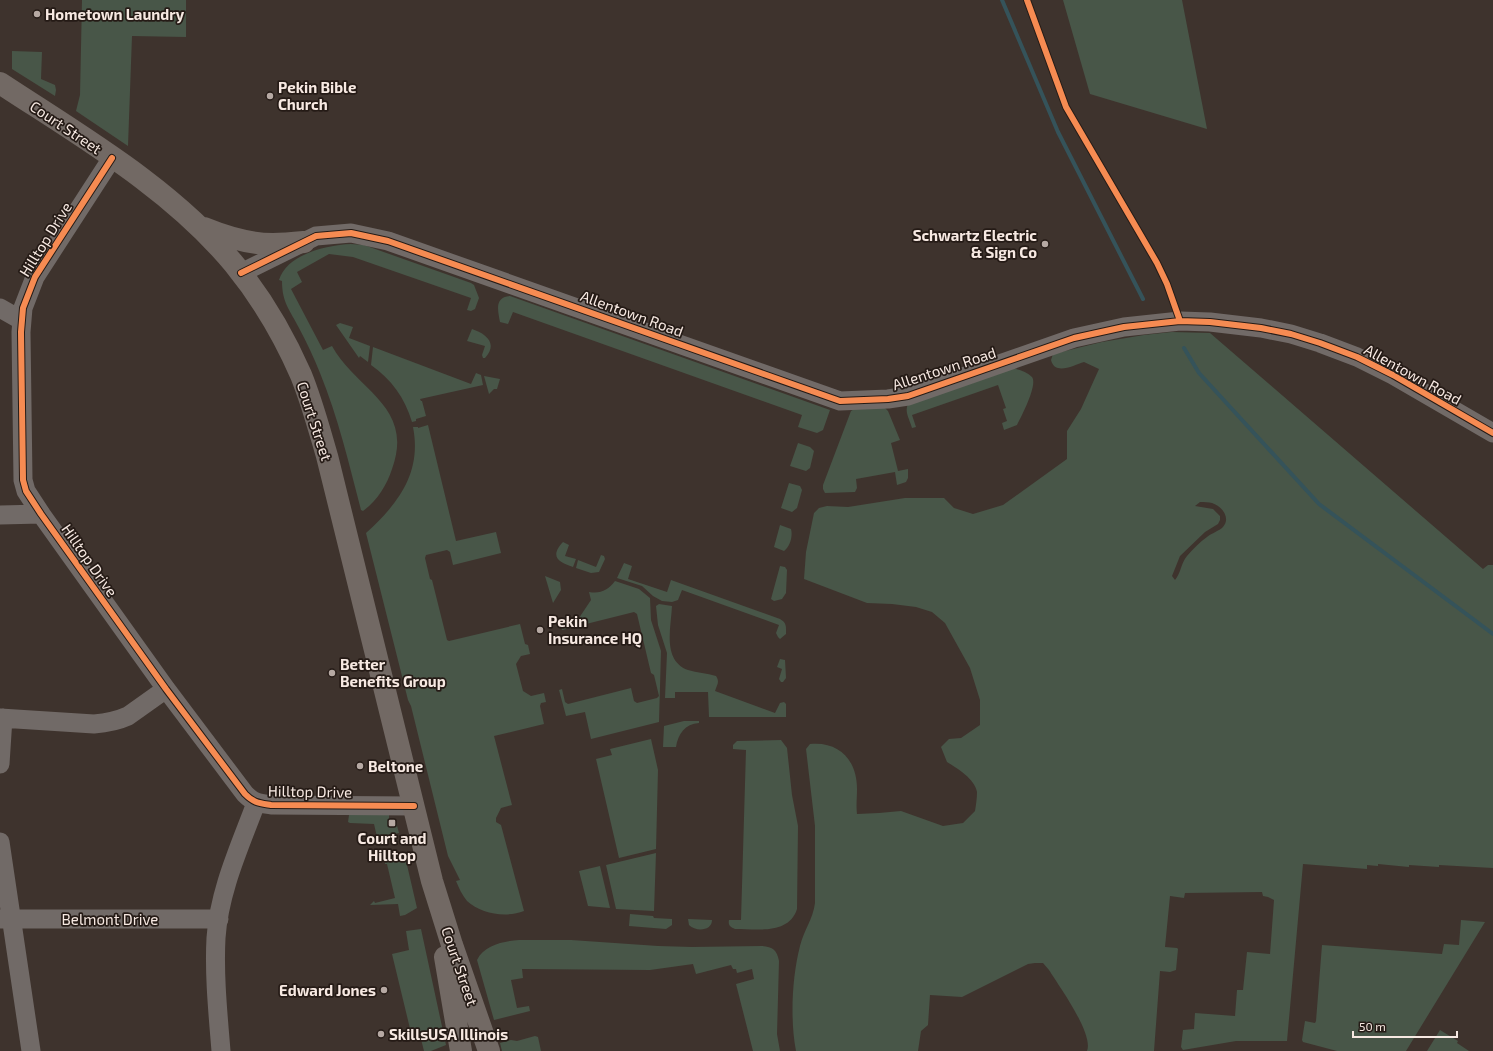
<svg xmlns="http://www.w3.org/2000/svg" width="1493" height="1051" viewBox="0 0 1493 1051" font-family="'Exo 2',sans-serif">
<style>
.green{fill:#485648;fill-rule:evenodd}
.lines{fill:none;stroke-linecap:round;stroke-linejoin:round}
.stream{stroke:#35535a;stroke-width:4}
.minor{stroke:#716a67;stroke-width:19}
.major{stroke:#726964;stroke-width:22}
.cycleway-casing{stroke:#251b16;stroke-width:8}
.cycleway{stroke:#f68b52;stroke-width:6}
.poi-dot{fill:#b6a9a3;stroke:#251b16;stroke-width:1.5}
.labels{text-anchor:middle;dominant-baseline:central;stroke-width:3.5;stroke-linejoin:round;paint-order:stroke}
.poi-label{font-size:15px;font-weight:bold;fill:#f7e9e2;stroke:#251b16;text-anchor:start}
.street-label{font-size:15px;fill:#f7e9e2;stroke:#251b16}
</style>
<rect width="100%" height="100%" fill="#3e332d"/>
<path class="green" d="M82 0H186V37L132 36 128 146 76 111 80 95Z
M1063 0H1182L1207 129 1090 94Z
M12 51 42 52 41 79 55 85 56 90 55 96 12 69Z
M351 244 364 245 471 283 474 285 479 298 475 309 471 311 467 310 471 298 353 257 329 254 297 272 302 282 291 289 323 350 332 346C356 390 415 406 392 469 387 485 377 501 363 511L361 510C349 464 338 417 320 373 314 358 307 343 299 328 290 310 282 303 282 281L279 280C287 254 327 245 351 244Z
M510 296 830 410 823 430 817 433 798 427 802 415 513 312 508 324 500 322C498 311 494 297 510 296Z
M340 323 353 327 349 338 370 346 368 362 360 356 359 358 336 325Z
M472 329C487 334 498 344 485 358H483L482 355 485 346 467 341Z
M1172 332 1210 333 1483 569 1488 565H1493V868L1439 865V867L1409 865V867L1378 864V866L1367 865V869L1303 864 1287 1041H1236L1183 1050 1181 1047 1183 1030 1194 1029 1195 1013 1235 1016 1237 990H1243L1247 952 1270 954 1274 900 1268 897 1263 896 1262 892 1185 893 1184 898 1170 896 1165 947 1177 948 1178 949 1176 970 1170 972 1160 971 1154 1051H1087C1094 1034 1059 986 1049 970L1043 963H1035L1028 964 962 997 930 995 928 1025 921 1031 918 1051H796C790 1020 792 977 800 946 804 930 813 919 815 903V826L806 749 810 744C839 741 857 760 857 789 857 799 856 804 857 814L879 813 901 811 943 826 963 823 975 811C976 805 977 798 977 792 975 779 957 768 947 762L941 747 949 739 961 738 980 725V700L970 668 945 623 932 612 916 607 892 604 867 603 804 579 806 552 814 513 819 508 827 506 848 507 905 498H944L954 508 973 514 1003 505 1067 459V431L1081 409 1099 369 1084 362C1074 365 1055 376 1051 360L1053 354 1102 342 1144 335ZM1200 502C1204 502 1209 502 1212 503 1222 506 1231 518 1223 527 1219 531 1212 533 1207 537 1200 542 1193 549 1187 556 1181 563 1181 573 1175 580L1172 576 1180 556 1205 532 1218 524 1220 520V516L1213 509 1195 506Z
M373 347 471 384 476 373 481 375 483 385 420 399 421 401H422L426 416 416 419V421L412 422C405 398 391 379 371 365Z
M1011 368C1018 369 1027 372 1032 377 1038 385 1021 417 1017 425L1004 430 1002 423 1007 421 1003 409 1006 408 998 385 912 415 916 427 912 428C910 420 904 412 908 404Z
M484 376 500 379 497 389H494L489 394Z
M856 408H885L888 411 900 440 891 443 898 471 908 469V478L906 482 897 485 895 472 856 479 857 488 855 492 825 493 823 489V485L851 411Z
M428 425 456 541 496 532 501 553 453 565 450 552 447 550 426 555 425 558 430 579 432 580 447 640 449 641 520 624 525 644 528 645 530 654 521 656 516 664 523 691 531 696 544 693 546 702 541 703 540 706 544 724 494 736 512 805 501 808 496 818V822L501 825 524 911C506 918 481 914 467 901 462 895 459 888 456 881L460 880 448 856 411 706 408 700 366 533C398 504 422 473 413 427H418V428Z
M798 443 810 447 814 451 810 468 806 471 790 466Z
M789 483 800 486 802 490 797 508 792 512 781 508Z
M780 525 791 529C793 536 790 547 784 551L774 547Z
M563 542 569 545 565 556 576 559 573 567C559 562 549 557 563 542Z
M601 555 604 556 605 559 599 572 591 573 576 568 578 560 596 567Z
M624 563 632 566 628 579 667 592 671 580 780 619C787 623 786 627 786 634L780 639 778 637 776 633 779 625 682 590 678 600 672 602 662 601 653 596 642 586 617 578Z
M780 566 785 567 787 570 786 593 782 599 774 601 771 599Z
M545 576 560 582 561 590 553 603Z
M615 581 639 589 650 598 651 620 661 651 659 722 591 739 585 712 566 716 559 690 562 689 565 702 568 704 631 688 634 701 637 703 657 698 659 696 654 675 651 673 637 614 634 612 562 630 560 623 579 618 591 600 589 592C601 594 608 590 615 581Z
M659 604 672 606C671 628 662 660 688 670 697 673 707 673 716 676 720 682 717 685 715 691L775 713 780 703 784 702 786 704V717H709L708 692H675V698H665L667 653 658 625 656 606Z
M780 659 785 660 786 678 783 682H781L779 679 782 669 777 667Z
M684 721H699V723C685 724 678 734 676 747H663L664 726Z
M651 739 658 770 656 849 619 858 596 759 612 755 610 749Z
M781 740 787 748 792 795 798 826 797 909C789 935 756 929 735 929 730 927 728 925 729 920H741L746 750 733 749V745L737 741Z
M349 815H389V819L393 820 396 822 399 833 377 837 374 824 350 823 348 822Z
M404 852 417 908 405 915 400 916 398 904 370 905 374 901 375 903 395 898 387 864H385L384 857 386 855Z
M656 853 654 911 616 909 606 865Z
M600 866 610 908 588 906 579 871Z
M630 914 653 916 654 918 672 919V925L666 929 629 926Z
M688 919 712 920C712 931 696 932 689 925Z
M1461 920 1485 922 1406 1051H1337L1303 1042 1302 1040 1305 1021 1315 1023 1316 1021 1322 945 1442 954 1444 944 1459 945Z
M421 929 446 1045 431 1051H424L421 1039 413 1041 392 954 409 950 406 931Z
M519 940H571L658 946 692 947 762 946C773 947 777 950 779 961L777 1034 780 1051H753L736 984 754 979 752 969 737 973 736 969H733L731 965 696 974 693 964 650 970 522 969 523 978 511 980 517 1008 529 1006 530 1011 494 1020 477 960C484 945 504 941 519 940Z
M1440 1030 1458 1041 1457 1043 1469 1051H1427Z
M535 1036 538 1037 541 1051H502L500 1043 511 1040 517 1041Z"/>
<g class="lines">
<path class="stream" d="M1002 0 1058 132 1143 299
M1184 348 1199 373 1319 504 1493 634"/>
<path class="minor" d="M112 158 35 277 23 308 21 332 23 480 26 491 41 514 166 689 245 794C254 803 259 803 271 805L414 806
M241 273 316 236 351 233 388 241 840 401 888 399 908 396 1074 338 1124 327 1180 321 1210 322 1261 328 1291 334 1320 343 1357 357 1393 375 1493 433
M0 308 21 320
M0 515 41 514
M0 718 94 724C106 723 117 721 128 716L166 689
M0 764 3 718
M0 842 31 1051
M0 919H219
M221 1051C218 1014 214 975 216 938 219 891 240 846 256 803"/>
<path class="major" d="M0 83C82 137 171 188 234 264 261 297 284 336 301 375 312 402 319 429 327 456L432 881 452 945 489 1051
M204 228C226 237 249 244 273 244 283 244 294 243 304 242
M445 957 461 1051"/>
<defs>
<path id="cycleway" d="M1027 0 1066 107 1157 263 1167 284 1180 321
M112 158 35 277 23 308 21 332 23 480 26 491 41 514 166 689 245 794C254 803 259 803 271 805L414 806
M241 273 316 236 351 233 388 241 840 401 888 399 908 396 1074 338 1124 327 1180 321 1210 322 1261 328 1291 334 1320 343 1357 357 1393 375 1493 433"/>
</defs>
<use href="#cycleway" class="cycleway-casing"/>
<use href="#cycleway" class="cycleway"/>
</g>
<g class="poi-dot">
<circle cx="37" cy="14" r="4"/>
<circle cx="270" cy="96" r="4"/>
<circle cx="1045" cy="244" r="4"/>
<circle cx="540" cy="630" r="4"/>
<circle cx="332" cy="673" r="4"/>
<circle cx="360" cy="766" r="4"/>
<rect x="388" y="819" width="8" height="8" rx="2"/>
<circle cx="384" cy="990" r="4"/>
<circle cx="381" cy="1034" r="4"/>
</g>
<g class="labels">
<g class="poi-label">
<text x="45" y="14">Hometown Laundry</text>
<text x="278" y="87">Pekin Bible<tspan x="278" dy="17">Church</tspan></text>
<text x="1037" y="235" text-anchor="end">Schwartz Electric<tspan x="1037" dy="17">&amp; Sign Co</tspan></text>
<text x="548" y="621">Pekin<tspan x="548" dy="17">Insurance HQ</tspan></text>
<text x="340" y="664">Better<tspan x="340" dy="17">Benefits Group</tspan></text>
<text x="368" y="766">Beltone</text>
<text x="392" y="838" text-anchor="middle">Court and<tspan x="392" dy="17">Hilltop</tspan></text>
<text x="376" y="990" text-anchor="end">Edward Jones</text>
<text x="389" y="1034">SkillsUSA Illinois</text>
</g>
<g class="street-label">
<text transform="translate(66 127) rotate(34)">Court Street</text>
<text transform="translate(45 239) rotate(-58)">Hilltop Drive</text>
<text transform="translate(632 313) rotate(20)">Allentown Road</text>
<text transform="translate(944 368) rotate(-18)">Allentown Road</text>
<text transform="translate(1413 374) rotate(29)">Allentown Road</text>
<text transform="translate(315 421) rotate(72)">Court Street</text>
<text transform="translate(90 560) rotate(55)">Hilltop Drive</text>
<text transform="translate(310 791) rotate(1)">Hilltop Drive</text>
<text x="110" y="919">Belmont Drive</text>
<text transform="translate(460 966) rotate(71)">Court Street</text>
</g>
</g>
<path d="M1353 1031v6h104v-6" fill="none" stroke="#f7e9e2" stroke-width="2"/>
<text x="1359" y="1031" font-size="12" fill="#f7e9e2" stroke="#251b16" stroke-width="3" paint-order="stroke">50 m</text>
</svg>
